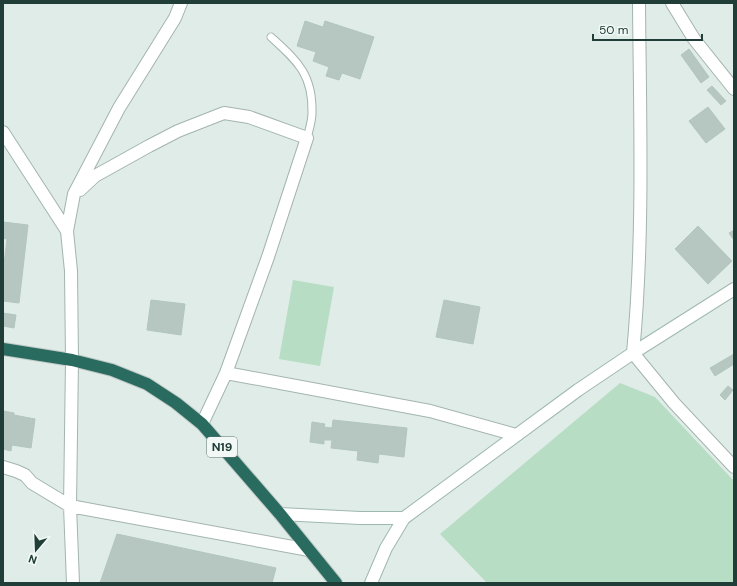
<svg xmlns="http://www.w3.org/2000/svg" width="737" height="586" viewBox="0 0 737 586" font-family="'DM Sans',sans-serif">
<style>
.green{fill:#b7dec4}
.building{fill:#b5c7c0;stroke:#b2c6be}
.lines{fill:none;stroke-linecap:round;stroke-linejoin:round}
.lane-casing{stroke:#a3b4af;stroke-width:9}
.street-casing{stroke:#a3b4af;stroke-width:14}
.secondary-casing{stroke:#9eb8b0;stroke-width:14}
.highway-casing{stroke:#c1c9c7;stroke-width:14}
.lane{stroke:#fff;stroke-width:7}
.street{stroke:#fff;stroke-width:12}
.secondary{stroke:#fff;stroke-width:12}
.highway{stroke:#2a6b60;stroke-width:12}
.labels{text-anchor:middle;dominant-baseline:central;stroke-width:3;stroke-linejoin:round;paint-order:stroke}
.shield{fill:#f1f8f5;stroke:#5f7570;stroke-width:1}
.shield-label{font-size:12px;font-weight:bold;fill:#203d37}
</style>
<rect width="100%" height="100%" fill="#e0ece7"/>
<path class="green" d="M293 280 334 287 320 366 279 359Z
M620 383 655 397 734 481V583H487L440 534Z"/>
<path class="building" d="M305 21 323 27 325 21 374 37 360 79 342 73 339 80 326 76 329 67 313 61 316 52 297 46Z
M689 49 709 77 701 83 681 55Z
M712 86 726 101 721 105 707 90Z
M708 107 725 129 706 143 689 121Z
M3 222 28 225 19 303 3 301V273L7 239 3 238Z
M698 226 732 261 708 284 675 249Z
M734 230V240L729 233Z
M151 300 185 304 181 335 147 330Z
M444 300 480 307 473 344 436 337Z
M3 313 16 315 14 328 3 326Z
M734 354V364L715 376 710 368Z
M728 386 733 390 725 400 720 395Z
M3 411 14 413V415L35 419 31 448 12 445 11 451 3 449Z
M333 420 407 428 404 457 379 454 378 463 357 460 358 451 331 448 332 440H324V444L310 442 312 422 325 424 324 427 332 428Z
M117 534 276 568 272 583H100Z"/>
<g class="lines">
<defs>
<path id="lane" d="M271 37C297 61 313 74 312 113 312 121 309 130 307 138"/>
<path id="street" d="M639 3C640 120 644 237 633 353L674 403 734 467
M672 3 694 39 734 89
M3 132 67 231
M80 190 95 176 149 146 178 131 224 113 249 117 307 138 268 257 226 373
M202 424 226 373 430 411 516 435
M3 467 16 471 25 475 32 483 70 506 309 550
M73 583 70 506 72 360 71 271 67 231 74 194 119 108 175 18 181 3"/>
<path id="secondary" d="M280 514 360 518H404
M371 583 386 548 404 518 578 390 633 353 734 289"/>
<path id="highway" d="M3 349 72 360 112 370 147 384 176 403 202 424 280 514 336 583"/>
</defs>
<use href="#lane" class="lane-casing"/>
<use href="#street" class="street-casing"/>
<use href="#secondary" class="secondary-casing"/>
<use href="#highway" class="highway-casing"/>
<use href="#lane" class="lane"/>
<use href="#street" class="street"/>
<use href="#secondary" class="secondary"/>
<use href="#highway" class="highway"/>
</g>
<g class="labels">
<rect class="shield" x="207" y="437" width="30" height="20" rx="3"/>
<g class="shield-label">
<text x="222" y="447">N19</text>
</g>
</g>
<rect width="737" height="586" fill="none" stroke="#203d37" stroke-width="8"/>
<g transform="translate(36 550) rotate(199)" stroke="#f1f8f5" stroke-width="3" paint-order="stroke">
<path d="M0-3L7 15L0 10L-7 15Z" fill="#203d37"/>
<text y="-6" font-size="11" font-weight="bold" text-anchor="middle" fill="#203d37">N</text>
</g>
<path d="M593 34v6h109v-6" fill="none" stroke="#203d37" stroke-width="2"/>
<text x="599" y="34" font-size="12" fill="#203d37" stroke="#f1f8f5" stroke-width="3" paint-order="stroke">50 m</text>
</svg>
